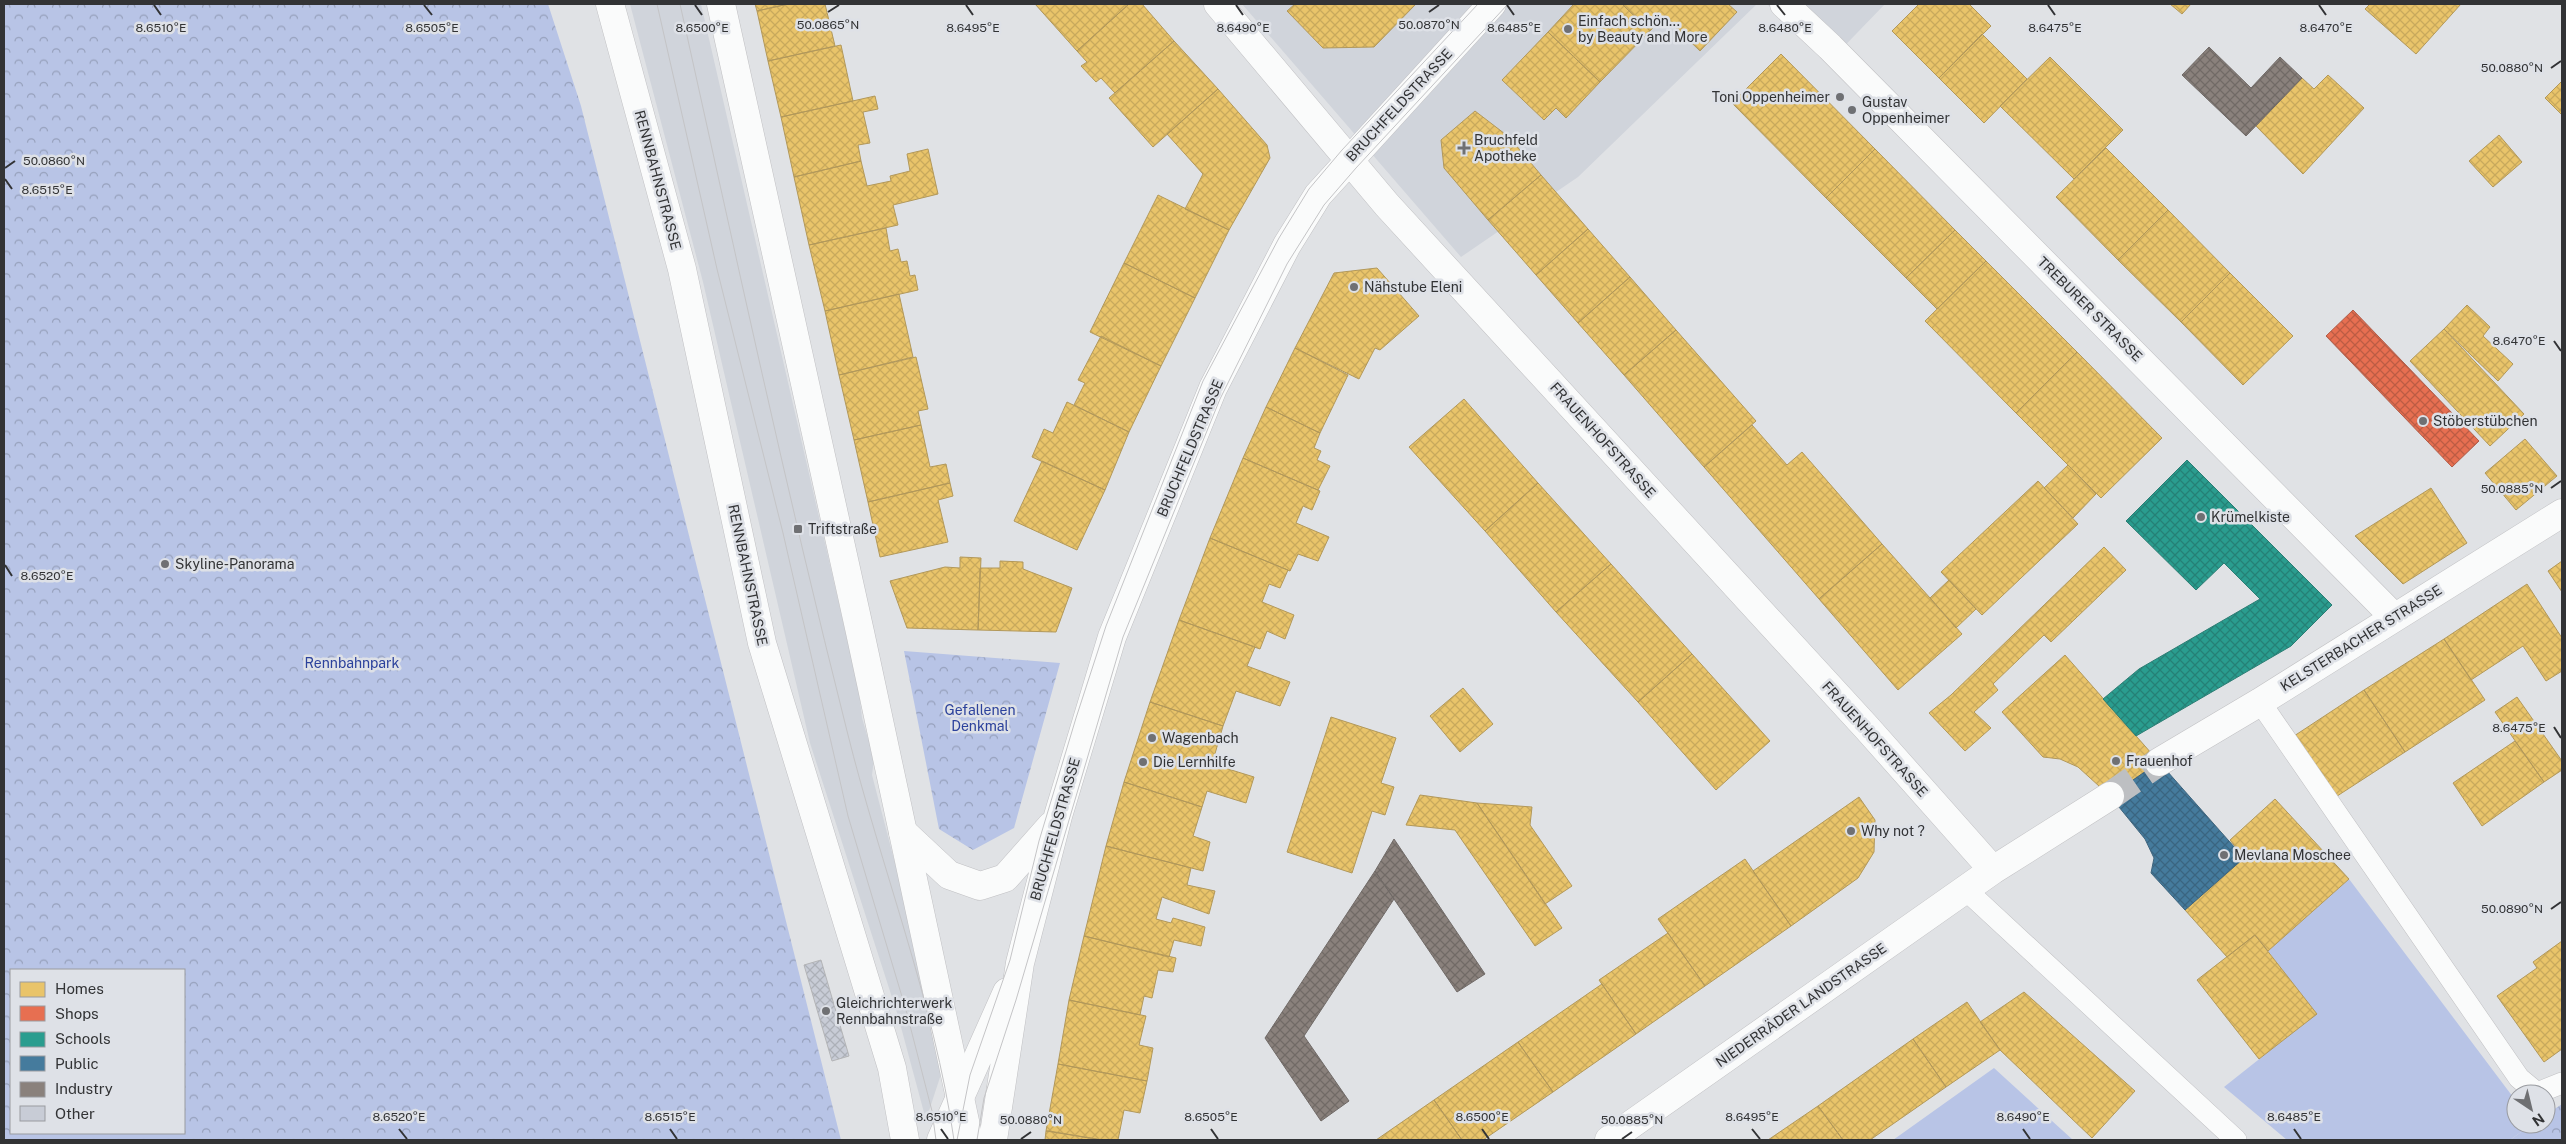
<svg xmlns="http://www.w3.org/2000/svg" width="2566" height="1144" viewBox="0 0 2566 1144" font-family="'Public Sans',sans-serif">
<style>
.built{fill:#d0d4db}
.green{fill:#b8c4e6}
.forest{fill:url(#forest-crowns);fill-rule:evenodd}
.homes{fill:url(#homes-cross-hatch);stroke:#b2985a}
.shops{fill:url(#shops-cross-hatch);stroke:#b15d49}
.schools{fill:url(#schools-cross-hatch);stroke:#2c7d74}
.public{fill:url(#public-cross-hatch);stroke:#3f657e}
.industry{fill:url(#industry-cross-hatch);stroke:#706a67}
.building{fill:url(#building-cross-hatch);stroke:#b3b4b6}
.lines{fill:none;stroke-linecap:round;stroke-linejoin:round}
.minor-tunnel{stroke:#bdbfc2;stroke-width:28;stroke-dasharray:28 14;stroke-linecap:butt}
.service-casing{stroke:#c0c0c3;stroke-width:22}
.minor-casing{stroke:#c0c0c3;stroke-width:29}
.tertiary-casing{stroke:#c0c0c3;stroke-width:29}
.secondary-casing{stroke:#c0c0c3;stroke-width:29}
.service{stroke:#fafbfb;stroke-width:21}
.minor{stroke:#fafbfb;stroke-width:28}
.tertiary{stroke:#fafbfb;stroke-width:28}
.secondary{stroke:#fafbfb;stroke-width:28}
.tram{stroke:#c4c4c6;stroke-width:1}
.ticks{fill:none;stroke:#323335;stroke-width:2}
.poi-dot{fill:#6f7073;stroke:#dee1e7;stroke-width:2}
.labels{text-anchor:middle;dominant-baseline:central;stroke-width:5;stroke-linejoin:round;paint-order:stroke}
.poi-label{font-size:14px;fill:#323335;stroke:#dee1e7;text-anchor:start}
.street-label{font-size:14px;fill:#323335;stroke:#dee1e7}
.park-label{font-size:14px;fill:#2c429c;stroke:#dee1e7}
.ticks-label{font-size:12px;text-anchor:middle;fill:#323335;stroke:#dee1e7;stroke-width:5;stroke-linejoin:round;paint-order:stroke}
</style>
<defs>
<pattern id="forest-crowns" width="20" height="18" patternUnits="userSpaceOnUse" patternTransform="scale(1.25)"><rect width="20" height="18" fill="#b8c4e6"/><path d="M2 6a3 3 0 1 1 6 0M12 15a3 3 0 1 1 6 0" fill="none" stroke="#96a0bb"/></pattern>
<pattern id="homes-cross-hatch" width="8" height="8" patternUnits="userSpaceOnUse" patternTransform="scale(1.25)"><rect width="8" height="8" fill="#e9c46a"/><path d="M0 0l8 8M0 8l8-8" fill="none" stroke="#c8a95c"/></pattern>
<pattern id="shops-cross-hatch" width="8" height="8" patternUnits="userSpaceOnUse" patternTransform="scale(1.25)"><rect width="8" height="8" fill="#e76f51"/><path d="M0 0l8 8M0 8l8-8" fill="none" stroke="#bc5c44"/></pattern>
<pattern id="schools-cross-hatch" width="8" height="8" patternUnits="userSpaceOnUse" patternTransform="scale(1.25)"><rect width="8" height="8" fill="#2a9d8f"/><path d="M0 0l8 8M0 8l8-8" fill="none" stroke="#258176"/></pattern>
<pattern id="public-cross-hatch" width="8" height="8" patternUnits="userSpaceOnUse" patternTransform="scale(1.25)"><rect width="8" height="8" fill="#457b9d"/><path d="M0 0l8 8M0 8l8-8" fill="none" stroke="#3a6581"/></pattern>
<pattern id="industry-cross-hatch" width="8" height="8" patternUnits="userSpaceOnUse" patternTransform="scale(1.25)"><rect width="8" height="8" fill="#8a817c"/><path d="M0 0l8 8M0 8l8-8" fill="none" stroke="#716a66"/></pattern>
<pattern id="building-cross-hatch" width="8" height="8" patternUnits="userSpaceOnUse" patternTransform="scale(1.25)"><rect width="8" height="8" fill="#c8ccd6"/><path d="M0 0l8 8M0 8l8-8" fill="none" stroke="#acb0b8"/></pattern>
</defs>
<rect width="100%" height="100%" fill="#e0e2e5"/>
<path class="built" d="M630 4H701L859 691 862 718 874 759 872 775 946 1059 926 1120 898 1016 810 743 703 282Z
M1242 4H1757L1578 177 1461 257Z
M1767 4H1885L1828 63Z"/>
<path class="green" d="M2349 879 2516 1101V1124H2532L2510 1140H2287L2224 1087 2316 1014 2268 951Z
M1994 1068 2073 1140H1893Z"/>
<path class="forest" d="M4 4H548L581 106 841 1140H4ZM11 970H184V1133H11Z
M904 651 1060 663 1014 828 973 850 939 829Z
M2562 1104V1140H2510L2532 1124H2546V1115Z"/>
<path class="homes" d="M755 4H788L757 11Z
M788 4H825L835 46 768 61 757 11Z
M1035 4H1129L1077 51Z
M1129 4H1142L1174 41 1115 93 1101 78 1096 82 1081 66 1087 62 1077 51Z
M1295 4H1416L1374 47 1323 48 1287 11Z
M1574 4H1622L1650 31 1600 82 1548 32Z
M1622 4H1728L1737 12 1700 51 1664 16 1650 31Z
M1919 4H1969L1991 26 1939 78 1892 31Z
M2170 4H2191L2182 14Z
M2370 4H2461L2416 54 2365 9Z
M1548 32 1600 82 1566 118 1556 108 1544 120 1502 80Z
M1982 34 2027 79 1984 123 1939 78Z
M1174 41 1218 89 1153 147 1109 98Z
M841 45 853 101 781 117 768 61Z
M1781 54 1875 149 1826 198 1732 103Z
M2050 57 2123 130 2074 179 2000 106Z
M2328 75 2364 108 2303 174 2256 126 2302 78 2314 89Z
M2562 81V115L2545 98Z
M1218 89 1267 145 1270 158 1229 230 1185 209 1203 174 1167 134Z
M875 96 878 109 863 112 870 143 858 145 861 161 794 177 781 117Z
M1475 111 1509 137 1541 175 1488 220 1444 168 1441 140Z
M2499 135 2522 162 2493 187 2469 161Z
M2106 148 2168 210 2118 260 2056 197Z
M928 149 938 194 893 205 898 225 809 245 794 177 861 161 867 186 891 181 890 176 910 171 907 154Z
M1875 149 1955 230 1906 278 1826 198Z
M1541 175 1588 229 1536 275 1488 220Z
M1158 195 1229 230 1195 298 1124 263Z
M2168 210 2230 273 2181 322 2118 260Z
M886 228 890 251 898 249 901 262 907 261 910 276 915 275 918 290 825 311 809 245Z
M1588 229 1630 277 1578 323 1536 275Z
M1955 230 1986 261 1937 309 1906 278Z
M1986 261 2077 352 2016 413 1925 321Z
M1124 263 1195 298 1161 366 1090 332Z
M1377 268 1419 316 1380 350 1375 348 1359 379 1295 348 1334 273Z
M2230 273 2293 336 2243 385 2181 322Z
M1630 277 1676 330 1624 375 1578 323Z
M899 294 913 357 839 375 825 311Z
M2467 305 2490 327 2483 336 2513 364 2498 381 2444 329Z
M2444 329 2524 414 2490 446 2410 361Z
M1676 330 1756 421 1704 467 1624 375Z
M1101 336 1161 366 1129 432 1074 405 1085 383 1078 380Z
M1295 348 1348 375 1320 433 1266 407Z
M2077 352 2162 438 2101 498 2016 413Z
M916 357 928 409 918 411 921 425 854 440 839 375Z
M1464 399 1538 483 1485 531 1409 447Z
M1067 402 1129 432 1105 490 1032 457 1044 429 1053 433Z
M1266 407 1320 433 1314 448 1321 451 1317 460 1330 466 1318 490 1243 458Z
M921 425 930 467 946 464 950 483 868 502 854 440Z
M1752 425 1787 465 1802 452 1882 544 1819 599 1704 467Z
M2525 439 2557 476 2516 510 2485 473Z
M1243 458 1320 491 1312 510 1303 506 1296 523 1329 537 1318 561 1298 554 1290 571 1210 538Z
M1042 461 1105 490 1077 550 1014 521Z
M2068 465 2096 494 2073 518 2044 488Z
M2038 481 2078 524 1982 615 1941 572Z
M950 483 953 496 938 500 948 542 880 557 868 502Z
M1538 483 1611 564 1556 612 1485 531Z
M2431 488 2467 543 2403 584 2355 536Z
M1210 538 1288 570 1280 588 1269 584 1262 602 1294 615 1285 639 1267 631 1260 649 1179 620Z
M1882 544 1962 634 1898 690 1819 599Z
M2104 547 2126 570 2051 642 2044 635 1993 684 1998 690 1974 712 1991 728 1965 751 1929 713 1951 695Z
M960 557 981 558 978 630 907 628 890 581 945 567 960 568Z
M1000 561 1023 562V569L1072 588 1056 632 978 630 980 568H1000Z
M2562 561V592L2548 571Z
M1611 564 1692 654 1638 702 1556 612Z
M1949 580 1976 609 1956 628 1930 598Z
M2527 584 2562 638V671L2546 681 2523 646 2471 680 2444 639Z
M1179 620 1255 647 1247 666 1290 682 1280 706 1236 691 1223 726 1150 702Z
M2444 639 2485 700 2405 752 2364 690Z
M1692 654 1770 741 1716 790 1638 702Z
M2065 655 2159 762 2110 796 2078 767 2060 759 2043 757 2002 712Z
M1463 688 1493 724 1460 752 1430 716Z
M2364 690 2405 752 2331 800 2291 738Z
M2517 697 2562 761V770L2544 782 2495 712Z
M1150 702 1223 726 1212 764 1254 777 1246 803 1207 791 1202 807 1124 782Z
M1331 717 1396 738 1381 783 1394 787 1385 815 1372 811 1352 873 1287 852Z
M2515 741 2544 782 2482 826 2453 783Z
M1124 782 1202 807 1193 836 1210 842 1203 871 1106 846Z
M1420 795 1477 803 1562 928 1535 946 1455 830 1406 825Z
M1859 797 1875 820 1874 852 1858 878 1791 926 1753 871Z
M2275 799 2349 879 2268 951 2255 935 2227 957 2185 910 2244 858 2230 840Z
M1477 803 1532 807 1530 825 1572 886 1545 904Z
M1106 846 1191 868 1187 885 1215 891 1209 914 1162 897 1156 919 1171 923 1173 918 1205 927 1201 946 1174 940 1169 957 1084 936Z
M1745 859 1791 926 1705 986 1658 919Z
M1668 933 1705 986 1636 1034 1599 980Z
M2255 935 2317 1014 2259 1059 2197 980Z
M1084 936 1176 958 1173 972 1158 970 1152 998 1144 996 1140 1015 1069 1000Z
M2562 941V1049L2544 1062 2497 996 2537 968 2533 962Z
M1602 984 1636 1034 1553 1092 1518 1042Z
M2024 992 2135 1091 2092 1138 2000 1050 1980 1022Z
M1069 1000 1146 1016 1139 1045 1153 1048 1147 1081 1058 1064Z
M1967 1002 2000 1050 1946 1087 1913 1039Z
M1913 1039 1946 1087 1870 1140H1843L1818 1106Z
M1518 1042 1553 1092 1483 1140H1462L1434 1100Z
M1058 1064 1147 1081 1140 1113 1124 1110 1118 1140H1102L1046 1131Z
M1434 1100 1462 1140H1376Z
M1818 1106 1843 1140H1768Z
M1046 1131H1049L1102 1140H1045Z"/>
<path class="shops" d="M2353 310 2479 441 2452 467 2326 336Z"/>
<path class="schools" d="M2187 460 2332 605 2291 646 2136 736 2103 699 2139 669 2260 599 2224 563 2196 590 2126 521Z"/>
<path class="public" d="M2159 762 2244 858 2185 910 2151 873 2154 858 2145 839 2110 796Z"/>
<path class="industry" d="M2209 47 2251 88 2280 57 2302 78 2246 136 2182 75Z
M1394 839 1485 974 1457 992 1375 871Z
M1375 871 1394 899 1304 1036 1349 1101 1321 1121 1265 1038Z"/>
<path class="building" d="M821 960 849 1056 832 1061 804 965Z"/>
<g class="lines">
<path class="minor-tunnel" d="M2110 796 2159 762"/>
<defs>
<path id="service" d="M2260 702 2519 1078 2537 1093 2562 1083
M1966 890 2236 1140"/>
<path id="minor" d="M1218 4 1387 205 1867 728 1993 870
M1784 4 1830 47 2394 617
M2159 762 2260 702 2562 513
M1609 1140 1993 870 2110 796"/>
<path id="tertiary" d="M903 832 949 875 980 886 1005 878 1051 826
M941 1140 1007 992
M993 1140 1020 963 1058 816 1112 637 1213 388 1287 245 1318 195 1492 4"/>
<path id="secondary" d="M610 4 682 269 762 643 892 1068 905 1140
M721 4 860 632 969 1140"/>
</defs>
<use href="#service" class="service-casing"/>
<use href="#minor" class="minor-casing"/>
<use href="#tertiary" class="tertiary-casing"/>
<use href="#secondary" class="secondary-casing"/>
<use href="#service" class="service"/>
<use href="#minor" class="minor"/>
<use href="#tertiary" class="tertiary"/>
<use href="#secondary" class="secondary"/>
<path class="tram" d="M657 4 717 269 783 533 848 816 906 1010 932 1111 936 1140
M680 4C734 247 786 490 847 731 881 868 934 1001 954 1140
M957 1140 970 1075 1010 960 1039 841 1076 718 1106 626 1203 381 1279 238 1309 189 1342 150 1478 4
M977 1140 984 1098 1016 1000 1123 637 1220 399 1287 264 1324 205 1356 168 1508 4"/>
</g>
<path class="ticks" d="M154 5 161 15M424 5 432 15M695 5 702 15M966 5 973 15M1236 5 1243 15M1507 5 1514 15M1777 5 1785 15M2048 5 2055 15M2319 5 2326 15M828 12 839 5M1429 12 1439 5M2551 68 2561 61M5 168 15 161M5 179 12 189M2554 341 2561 351M2551 488 2561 481M5 565 12 576M2554 727 2561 738M2551 909 2561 902M399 1129 407 1139M670 1129 677 1139M941 1129 948 1139M1211 1129 1218 1139M1482 1129 1489 1139M1752 1129 1760 1139M2023 1129 2030 1139M2294 1129 2301 1139M1021 1139 1031 1132M1622 1139 1632 1132"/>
<g class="poi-dot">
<circle cx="1568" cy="29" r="5"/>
<circle cx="1840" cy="97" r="5"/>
<circle cx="1852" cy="110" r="5"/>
<path d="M1461.5 140.5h5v5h5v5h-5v5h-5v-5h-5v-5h5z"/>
<circle cx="1354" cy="287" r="5"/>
<circle cx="2423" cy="421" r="5"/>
<circle cx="2201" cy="517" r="5"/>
<rect x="793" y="524" width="10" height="10" rx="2.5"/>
<circle cx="165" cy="564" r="5"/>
<circle cx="1152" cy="738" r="5"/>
<circle cx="2116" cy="761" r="5"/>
<circle cx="1143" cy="762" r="5"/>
<circle cx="1851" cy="831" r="5"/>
<circle cx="2224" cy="855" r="5"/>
<circle cx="826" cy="1011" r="5"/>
</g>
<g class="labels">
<g class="poi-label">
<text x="1578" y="21">Einfach schön...<tspan x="1578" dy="16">by Beauty and More</tspan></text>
<text x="1830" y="97" text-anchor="end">Toni Oppenheimer</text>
<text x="1862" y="102">Gustav<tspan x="1862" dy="16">Oppenheimer</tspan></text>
<text x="1474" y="140">Bruchfeld<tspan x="1474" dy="16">Apotheke</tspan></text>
<text x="1364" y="287">Nähstube Eleni</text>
<text x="2433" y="421">Stöberstübchen</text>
<text x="2211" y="517">Krümelkiste</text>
<text x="808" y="529">Triftstraße</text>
<text x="175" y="564">Skyline-Panorama</text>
<text x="1162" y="738">Wagenbach</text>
<text x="2126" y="761">Frauenhof</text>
<text x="1153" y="762">Die Lernhilfe</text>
<text x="1861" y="831">Why not ?</text>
<text x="2234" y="855">Mevlana Moschee</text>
<text x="836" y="1003">Gleichrichterwerk<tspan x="836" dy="16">Rennbahnstraße</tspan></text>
</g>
<g class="street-label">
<text transform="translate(1399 105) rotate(-47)">BRUCHFELDSTRASSE</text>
<text transform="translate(658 180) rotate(75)">RENNBAHNSTRASSE</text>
<text transform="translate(2090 309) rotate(45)">TREBURER STRASSE</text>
<text transform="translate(1603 440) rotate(48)">FRAUENHOFSTRASSE</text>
<text transform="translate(1190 448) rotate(-67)">BRUCHFELDSTRASSE</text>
<text transform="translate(748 575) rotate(78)">RENNBAHNSTRASSE</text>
<text transform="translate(2361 638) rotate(-32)">KELSTERBACHER STRASSE</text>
<text transform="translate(1875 739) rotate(48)">FRAUENHOFSTRASSE</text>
<text transform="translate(1055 829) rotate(-74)">BRUCHFELDSTRASSE</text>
<text transform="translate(1801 1005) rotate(-35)">NIEDERRÄDER LANDSTRASSE</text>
</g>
<g class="park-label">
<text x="352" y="663">Rennbahnpark</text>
<text x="980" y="710">Gefallenen<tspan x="980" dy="16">Denkmal</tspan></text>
</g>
</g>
<g class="ticks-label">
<text x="828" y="29">50.0865°N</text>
<text x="1429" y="29">50.0870°N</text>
<text x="161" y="32">8.6510°E</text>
<text x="432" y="32">8.6505°E</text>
<text x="702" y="32">8.6500°E</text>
<text x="973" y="32">8.6495°E</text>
<text x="1243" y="32">8.6490°E</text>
<text x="1514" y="32">8.6485°E</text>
<text x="1785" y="32">8.6480°E</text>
<text x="2055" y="32">8.6475°E</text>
<text x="2326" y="32">8.6470°E</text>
<text x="2512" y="72">50.0880°N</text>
<text x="54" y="165">50.0860°N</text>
<text x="47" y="194">8.6515°E</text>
<text x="2519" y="345">8.6470°E</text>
<text x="2512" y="493">50.0885°N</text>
<text x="47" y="580">8.6520°E</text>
<text x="2519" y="732">8.6475°E</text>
<text x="2512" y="913">50.0890°N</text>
<text x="399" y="1121">8.6520°E</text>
<text x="670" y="1121">8.6515°E</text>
<text x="941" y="1121">8.6510°E</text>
<text x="1211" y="1121">8.6505°E</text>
<text x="1482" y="1121">8.6500°E</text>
<text x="1752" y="1121">8.6495°E</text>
<text x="2023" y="1121">8.6490°E</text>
<text x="2294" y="1121">8.6485°E</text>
<text x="1031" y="1124">50.0880°N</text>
<text x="1632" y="1124">50.0885°N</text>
</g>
<rect width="2566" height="1144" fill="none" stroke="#323335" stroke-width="10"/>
<rect x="10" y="969" width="175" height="165" fill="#dee1e7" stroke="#999ba0"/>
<rect x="20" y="982" width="25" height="15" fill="#e9c46a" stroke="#999ba0"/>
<text x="55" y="994" font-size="15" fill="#323335">Homes</text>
<rect x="20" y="1006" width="25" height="15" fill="#e76f51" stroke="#999ba0"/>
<text x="55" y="1019" font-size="15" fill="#323335">Shops</text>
<rect x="20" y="1032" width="25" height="15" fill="#2a9d8f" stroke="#999ba0"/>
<text x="55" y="1044" font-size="15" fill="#323335">Schools</text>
<rect x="20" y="1056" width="25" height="15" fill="#457b9d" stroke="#999ba0"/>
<text x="55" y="1069" font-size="15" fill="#323335">Public</text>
<rect x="20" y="1082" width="25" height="15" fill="#8a817c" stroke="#999ba0"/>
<text x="55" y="1094" font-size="15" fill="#323335">Industry</text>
<rect x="20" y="1106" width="25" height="15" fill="#c8ccd6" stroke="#999ba0"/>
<text x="55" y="1119" font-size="15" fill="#323335">Other</text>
<g transform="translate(2531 1109) rotate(145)"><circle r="24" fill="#dee1e7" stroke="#999ba0"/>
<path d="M0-4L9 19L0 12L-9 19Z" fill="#6f7073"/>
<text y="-8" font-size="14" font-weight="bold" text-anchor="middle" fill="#323335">N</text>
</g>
</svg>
